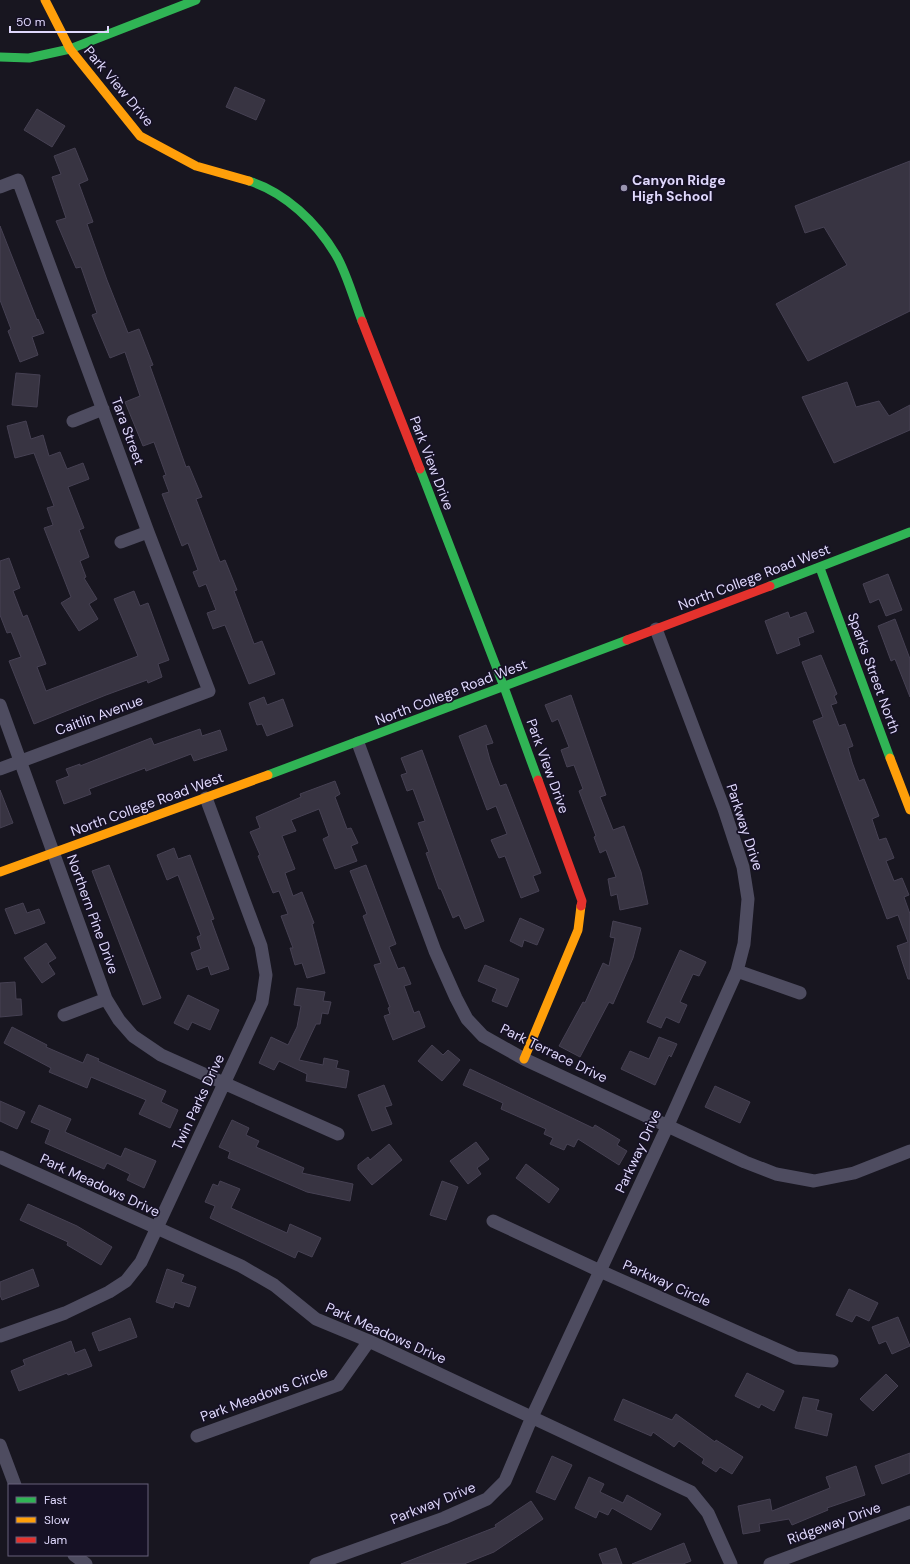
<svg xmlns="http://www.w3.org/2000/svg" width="910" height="1564" viewBox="0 0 910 1564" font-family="'DM Sans',sans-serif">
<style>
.building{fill:#383442;stroke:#464153}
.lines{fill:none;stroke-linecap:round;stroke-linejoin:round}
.street{stroke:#4e4c60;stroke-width:13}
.fast{stroke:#30b455;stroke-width:9}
.slow{stroke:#ff9f0a;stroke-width:9}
.jam{stroke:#e5322d;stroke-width:9}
.poi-dot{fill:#9994af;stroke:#161125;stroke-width:1.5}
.labels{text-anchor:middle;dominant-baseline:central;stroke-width:3.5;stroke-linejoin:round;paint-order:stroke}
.street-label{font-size:14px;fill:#dfd8fc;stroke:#161125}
.poi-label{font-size:14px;font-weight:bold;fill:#dfd8fc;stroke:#161125;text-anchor:start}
</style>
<rect width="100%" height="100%" fill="#181620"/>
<path class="building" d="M235 87 265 100 256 120 226 107Z
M37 109 65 126 52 147 24 130Z
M75 148 88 180 79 184 93 222 87 224 107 280 128 333 139 329 153 365 150 366 186 467 189 466 202 497 196 499 220 562 225 560 237 590 234 591 254 644 262 641 275 674 249 684 225 625 213 629 207 613 216 610 206 584 199 587 193 572 198 570 188 543 182 546 162 494 169 492 163 476 166 475 154 442 143 446 125 402 140 396 125 352 110 358 92 315 97 313 81 267 76 268 56 221 66 218 52 177 61 174 54 156Z
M910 161V311L808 361 776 304 847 265 824 227 805 233 795 206Z
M0 226 37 320 38 319 44 333 32 337 38 355 20 362 8 331 11 329 0 300Z
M16 373 40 375 37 407 12 405Z
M847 382 856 407 879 401 889 416 910 405V430L834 463 802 397Z
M26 421 31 439 43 435 49 456 60 452 67 469 83 463 89 479 68 487 84 528 79 530 89 557 80 561 86 577 84 578 97 599 89 604 98 619 79 631 61 603 71 597 44 528 53 525 47 508 54 506 34 453 15 458 7 426Z
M9 558 20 588 13 591 23 617 27 615 46 664 37 667 46 691 138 656 114 599 134 591 140 606 148 603 169 660 158 664 162 677 148 683 147 680 106 695 34 724 9 661 21 657 11 632 7 633 0 615V561Z
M888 574 902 610 886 616 879 599 870 603 863 584Z
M788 612 790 618 806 612 814 632 798 638 800 645 777 654 765 621Z
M895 619 910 659V697L895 659 891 661 878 626Z
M821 655 837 694 834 696 837 703 831 705 839 726 845 724 853 746 848 748 852 762 859 781 864 779 879 816 872 819 879 840 886 838 894 858 886 861 894 881 902 878 909 895 904 897 910 914V979H908L897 946 908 942 898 915 887 919 813 721 823 717 802 662Z
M571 695 606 795 600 797 613 830 624 826 641 872 648 904 620 910 617 894 611 896 608 879 616 877 606 850 600 853 594 837 596 836 579 791 583 789 574 765 567 767 561 750 569 747 558 719 552 722 545 705Z
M264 697 267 705 283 699 293 726 267 736 262 724 257 725 249 703Z
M486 725 493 743 486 745 490 760 500 786 506 784 541 873 533 876 539 891 521 898 505 856 499 858 491 840 507 834 496 806 487 810 459 736Z
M200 729 202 736 220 730 227 750 194 761 191 754 146 771 145 768 89 789 91 794 64 804 56 781 69 776 66 769 80 764V766L151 738 154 745Z
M422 750 484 921 465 929 459 915 453 918 441 889H439L426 853 429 852 418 823 425 821 413 789 407 791 401 775 407 773 401 758Z
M335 781 340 794 335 797 347 829 351 828 358 843 351 846 357 861 335 869 323 839 329 836 319 809 291 820 296 831 282 836 295 869 285 873 293 896 302 892 314 923 312 924 325 973 307 978 302 963 295 965 290 948H293L281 916 288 914 279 891 273 893 258 856 260 855 250 832 260 828 256 817 301 797 300 794Z
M0 790 13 823 0 828Z
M174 848 178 859 190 855 214 919 211 920 229 969 211 975 208 966 197 970 191 953 201 949 197 937 201 935 178 875 167 880 157 855Z
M109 865 161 998 143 1005 92 871Z
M366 865 396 944 389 947 398 969 404 967 411 984 404 986 414 1013 419 1011 425 1027 393 1040 384 1016 390 1014 388 1008 390 1007 374 965 381 963 363 916 367 914 350 871Z
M23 903 27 913 39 909 45 923 15 934 5 909Z
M520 918 544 929 537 945 524 940 522 947 510 941Z
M613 921 641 928 633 958 613 1004 609 1002 580 1057 559 1046 583 1002 585 1003 603 963 609 966 615 938 610 937Z
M46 943 56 958 48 963 55 974 42 983 24 958Z
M680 950 706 962 699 976 693 974 680 1002 687 1005 679 1023 666 1017 661 1028 647 1022Z
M485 965 519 979 507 1007 492 1001 497 989 478 981Z
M15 982 16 999H21L22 1015 0 1017V983Z
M297 988 325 992 323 1001 331 1002 328 1014 322 1013 320 1024H316L299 1060 323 1065 324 1058 338 1061 336 1068 349 1071 346 1088 306 1081 307 1074 279 1061 274 1070 259 1063 271 1037 288 1045 297 1027 301 1006 294 1005Z
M188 995 219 1010 210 1030 192 1022 188 1030 174 1023Z
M12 1027 47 1045 46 1047 83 1063 87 1054 99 1059 98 1061 166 1091 161 1102 178 1110 170 1128 139 1114 146 1100 91 1077 87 1088 49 1072 51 1068 4 1043Z
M659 1037 677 1044 671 1057 669 1055 655 1085 621 1069 630 1051 649 1059Z
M432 1045 443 1055 448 1050 460 1060 442 1081 418 1061Z
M470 1069 593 1128 595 1125 620 1140 617 1145 627 1151 619 1165 578 1139 574 1147 567 1144 564 1150 550 1144 553 1138 544 1134 546 1129 501 1109 503 1103 463 1085Z
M384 1085 392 1105 385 1107 392 1124 372 1131 358 1095Z
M715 1086 750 1102 740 1123 705 1107Z
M0 1101 25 1112 17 1129 0 1121Z
M39 1105 71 1119 65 1132 121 1157 125 1148 156 1161 144 1188 127 1180 130 1174 107 1163 104 1169 45 1143 50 1130 31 1122Z
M232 1120 249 1128 246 1135 259 1141 256 1147 304 1168 302 1173 353 1184 350 1201 307 1192 228 1158 230 1152 219 1147Z
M476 1142 489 1159 477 1168 481 1174 468 1184 450 1161Z
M389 1144 402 1160 372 1185 358 1169V1165L368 1157 370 1160Z
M526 1164 559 1189 549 1203 516 1178Z
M220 1181 240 1189 231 1208 287 1233 290 1224 321 1238 312 1257 298 1251 295 1258 210 1218 215 1206 205 1202 213 1184 218 1186Z
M442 1181 458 1187 446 1220 430 1215Z
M28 1204 77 1226 112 1247 101 1265 67 1245 68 1242 20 1220Z
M33 1269 39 1286 2 1300 0 1295V1282Z
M167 1269 184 1275 181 1282 196 1287 189 1307 175 1302 173 1308 156 1302Z
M849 1289 878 1303 869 1321 856 1315 852 1322 836 1315Z
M898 1317 910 1346 892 1354 886 1341 879 1344 872 1327Z
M130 1318 137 1337 99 1351 92 1333Z
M71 1341 75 1353 85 1349 92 1366 68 1375 67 1373 19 1391 11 1371 25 1365 23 1360Z
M747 1373 784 1391 774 1411 761 1404 759 1408 735 1396Z
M886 1374 898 1386 873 1411 860 1399Z
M803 1397 819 1400 816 1410 832 1414 827 1436 795 1428Z
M623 1399 672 1420 676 1414 715 1442 716 1440 743 1457 732 1474 720 1467 716 1472 702 1463 704 1459 679 1441 674 1447 653 1432 651 1436 614 1420Z
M910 1453V1473L882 1484 875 1466Z
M552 1456 572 1465 555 1500 536 1492Z
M856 1466 865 1495 827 1508 828 1510 792 1525 789 1519 759 1524 760 1531 743 1534 738 1506 770 1499 772 1511 830 1488 826 1477Z
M589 1477 604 1484 600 1492 623 1503 627 1495 661 1514 651 1530 612 1508 608 1515 599 1511 596 1518 575 1508Z
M531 1501 543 1519 494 1552 464 1564H401L496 1527 495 1525Z
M684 1543 691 1561 683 1564H632Z
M616 1548 622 1564H603L599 1554Z"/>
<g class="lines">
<path class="street" d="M0 187 18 180 148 532 209 691 0 769
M73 421 103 409
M121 542 148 532
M0 705 106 999 119 1020 133 1036 161 1055 338 1134
M358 743 435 951 456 998 467 1019 483 1036 524 1059 745 1162 776 1174 814 1181 854 1173 910 1151
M737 971 800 993
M64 1015 106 999
M0 1157 241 1266 274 1285 316 1319 369 1341 691 1492 708 1513 731 1564
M493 1221 600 1271 796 1358 832 1361
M0 1336 65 1313 109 1292 126 1281 141 1262 262 1002 266 975 261 946 206 798
M197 1436 338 1385 369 1341
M0 1445 15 1485
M74 1555 86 1564
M316 1564 444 1518 487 1499 505 1481 532 1417 668 1125 737 971 744 944 748 899 743 867 724 809 656 629
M770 1564 910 1512"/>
<path class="fast" d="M0 57 29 58 70 49 196 0
M249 181C285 192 317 223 336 255 346 271 355 303 362 321
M420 469 504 687 538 780
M820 568 890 758
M770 586 910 532
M268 775 627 640"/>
<path class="slow" d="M45 0 70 49 140 136 196 166 249 181
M890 758 910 810
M0 872 268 775
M524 1059 578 930 581 906"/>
<path class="jam" d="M362 321 420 469
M627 640 770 586
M538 780 582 901 581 906"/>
</g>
<circle class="poi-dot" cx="624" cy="188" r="4"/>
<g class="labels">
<g class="street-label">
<text transform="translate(119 86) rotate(50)">Park View Drive</text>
<text transform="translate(128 431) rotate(70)">Tara Street</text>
<text transform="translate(432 463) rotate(69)">Park View Drive</text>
<text transform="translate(754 577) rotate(-21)">North College Road West</text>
<text transform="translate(874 673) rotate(70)">Sparks Street North</text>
<text transform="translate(451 692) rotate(-21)">North College Road West</text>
<text transform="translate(99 715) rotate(-20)">Caitlin Avenue</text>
<text transform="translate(548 766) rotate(70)">Park View Drive</text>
<text transform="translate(147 804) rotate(-20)">North College Road West</text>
<text transform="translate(745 827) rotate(72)">Parkway Drive</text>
<text transform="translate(93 914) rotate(70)">Northern Pine Drive</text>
<text transform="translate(554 1053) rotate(26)">Park Terrace Drive</text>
<text transform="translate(198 1102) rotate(-65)">Twin Parks Drive</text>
<text transform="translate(638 1151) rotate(-65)">Parkway Drive</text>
<text transform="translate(100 1185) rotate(25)">Park Meadows Drive</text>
<text transform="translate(667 1283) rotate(24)">Parkway Circle</text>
<text transform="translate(386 1333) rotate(24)">Park Meadows Drive</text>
<text transform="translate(264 1394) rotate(-20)">Park Meadows Circle</text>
<text transform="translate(433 1503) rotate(-22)">Parkway Drive</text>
<text transform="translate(834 1523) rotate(-20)">Ridgeway Drive</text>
</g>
<g class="poi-label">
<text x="632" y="180">Canyon Ridge<tspan x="632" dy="16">High School</tspan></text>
</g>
</g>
<rect x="8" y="1484" width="140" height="72" fill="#161125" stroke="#66617b"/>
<rect x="16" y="1497" width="20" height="6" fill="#30b455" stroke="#66617b"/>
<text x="44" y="1504" font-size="12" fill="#dfd8fc">Fast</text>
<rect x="16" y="1517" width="20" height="6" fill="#ff9f0a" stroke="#66617b"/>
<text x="44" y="1524" font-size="12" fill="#dfd8fc">Slow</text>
<rect x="16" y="1537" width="20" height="6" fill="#e5322d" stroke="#66617b"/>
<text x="44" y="1544" font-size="12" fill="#dfd8fc">Jam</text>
<path d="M10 26v6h98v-6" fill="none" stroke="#dfd8fc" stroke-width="2"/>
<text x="16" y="26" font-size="12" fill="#dfd8fc" stroke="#161125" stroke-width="3" paint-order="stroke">50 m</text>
</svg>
